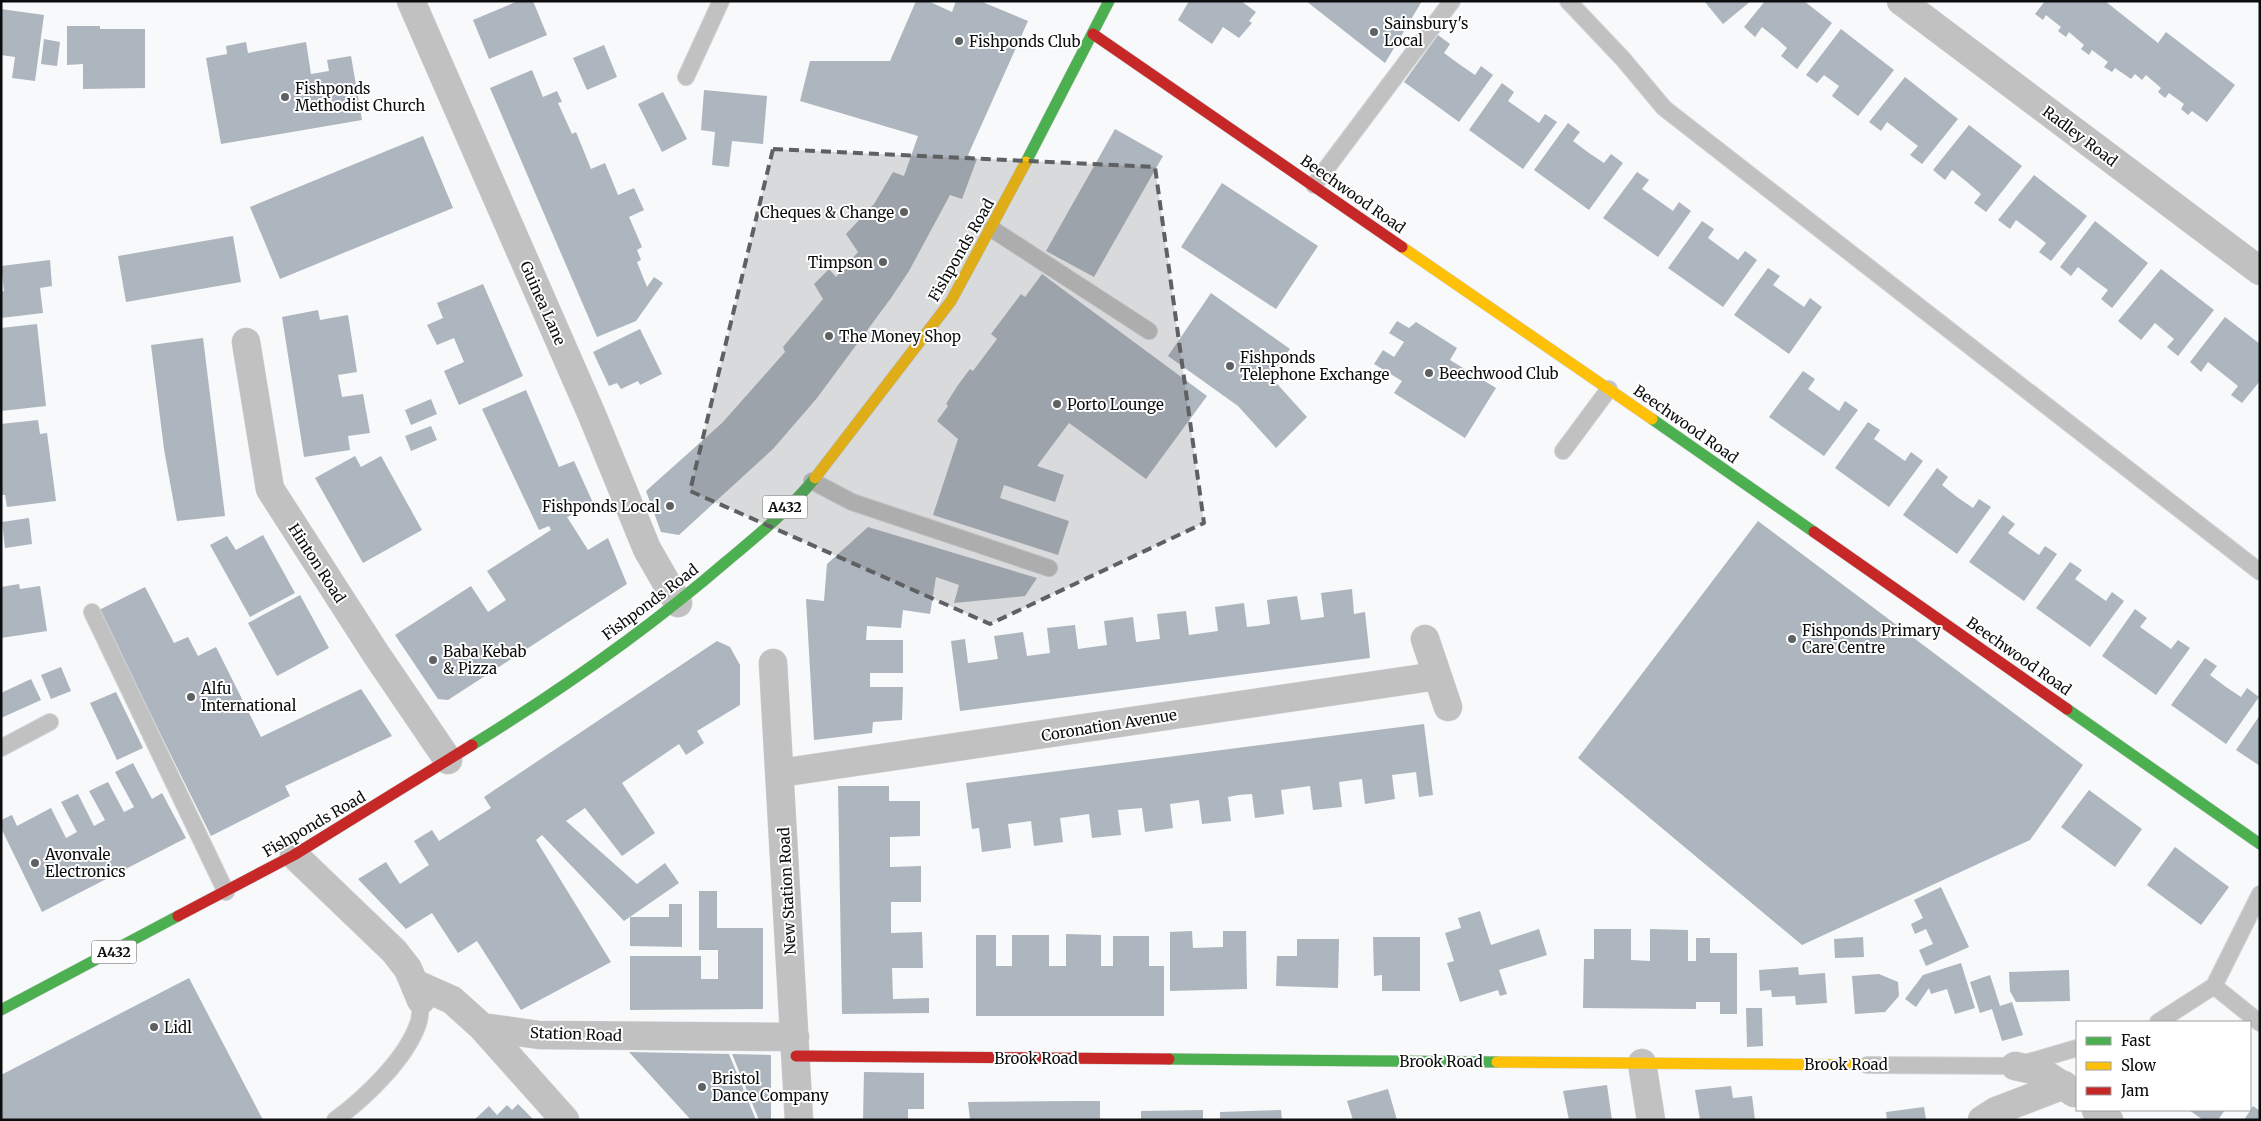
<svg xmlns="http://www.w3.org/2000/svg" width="2261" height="1121" viewBox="0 0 2261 1121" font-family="Merriweather,serif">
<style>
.building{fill:#adb5be}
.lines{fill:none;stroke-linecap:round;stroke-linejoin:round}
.lane-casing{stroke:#d2d3d4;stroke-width:18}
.street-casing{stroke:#d2d3d4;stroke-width:29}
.fast-casing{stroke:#d2d3d4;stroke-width:12}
.slow-casing{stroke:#d2d3d4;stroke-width:12}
.jam-casing{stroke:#d2d3d4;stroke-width:12}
.lane{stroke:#c1c1c2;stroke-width:16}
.street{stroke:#c1c1c2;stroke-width:28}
.fast{stroke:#4caf50;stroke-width:11}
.slow{stroke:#ffc107;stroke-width:11}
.jam{stroke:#c62828;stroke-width:11}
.marked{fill:#5e6061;fill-opacity:0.2;stroke:#5e6061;stroke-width:4;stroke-dasharray:10 6;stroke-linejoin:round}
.poi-dot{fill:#5e6061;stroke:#fff;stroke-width:2}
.labels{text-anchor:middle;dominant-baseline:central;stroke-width:4;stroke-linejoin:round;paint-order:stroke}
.shield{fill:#fff;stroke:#555656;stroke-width:1}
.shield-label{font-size:14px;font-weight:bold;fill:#0c0d0e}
.poi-label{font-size:15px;fill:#0c0d0e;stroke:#fff;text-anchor:start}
.street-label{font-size:15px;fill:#0c0d0e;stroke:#fff}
</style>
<rect width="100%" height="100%" fill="#f7f9fb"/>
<path class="building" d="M518 1H533L547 35 489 59 473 20Z
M916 1H928L952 12 956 1H980L1028 21 968 155 977 159 962 199 950 195 909 271 891 298 817 398 773 449 679 535 661 532 646 491 722 423 785 352 783 347 823 299 814 284 829 269 836 277 858 252 846 234 874 204 893 172 904 176 918 136 800 101 810 61H890Z
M1189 1H1241L1256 12 1249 21 1252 23 1239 38 1223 27 1212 44 1178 20Z
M1306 1H1422L1385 63Z
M1704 1H1751L1723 24Z
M1765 1H1804L1832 23 1797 69 1781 56 1787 48 1777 39 1762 27 1755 37 1744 27Z
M2045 1H2105L2158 43 2166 32 2235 85 2207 122 2192 111 2188 115 2181 109 2184 104 2169 93 2165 98 2158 92 2161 88 2146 75 2142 80 2135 74 2131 79 2115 68 2112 72 2104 67 2108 62 2092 50 2089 55 2081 49 2084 45 2069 32 2066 37 2058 31 2061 27 2046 15 2043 20 2035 14Z
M1 9 44 15 35 81 12 78 15 57 1 55Z
M67 26H100V29H145V88L83 89V64L67 65Z
M1841 29 1894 70 1858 116 1832 96 1839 86 1824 75 1817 83 1806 75Z
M1438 35 1450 44 1444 53 1459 64 1475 75 1481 66 1493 75 1459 122 1404 82Z
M44 39 60 42 57 66 41 64Z
M246 42 248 53 306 42 311 74 329 71 327 60 351 56 362 120 221 144 206 58 227 54 226 46Z
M604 45 617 77 587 90 573 58Z
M532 70 543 97 557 91 562 102 558 103 572 134 576 132 591 169 605 163 618 195 634 188 644 210 629 217 642 247 637 250 641 260 637 262 647 287 654 277 663 283 636 321 597 337 490 88Z
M1905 77 1958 119 1922 164 1910 155 1918 146 1887 122 1881 131 1869 122Z
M1502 83 1514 92 1508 101 1539 123 1545 114 1557 122 1523 169 1469 130Z
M704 90 767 96 763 144 732 141 729 167 712 165 715 132 701 130Z
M663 92 687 139 662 152 638 104Z
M1568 123 1580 132 1573 141 1589 153 1604 163 1611 154 1623 163 1589 210 1534 170Z
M1969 125 2022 166 1986 212 1974 203 1981 194 1967 182 1952 170 1945 180 1933 170Z
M1115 129 1163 156 1094 277 1046 251Z
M423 136 453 208 280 279 250 207Z
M1637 172 1649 180 1642 189 1673 211 1679 202 1691 211 1658 257 1603 218Z
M2034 175 2087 216 2051 261 2039 252 2046 243 2032 232 2016 220 2010 229 1998 220Z
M1222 183 1318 246 1276 309 1181 247Z
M1702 221 1714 229 1708 238 1738 260 1745 251 1757 260 1723 307 1668 268Z
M2095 221 2148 263 2112 308 2101 299 2108 290 2093 279 2078 267 2071 276 2060 267Z
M233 236 241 282 126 302 118 256Z
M50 260 52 286 40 288 43 313 1 318V292L4 291 1 266Z
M1768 268 1780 276 1773 285 1804 307 1810 298 1822 307 1789 354 1734 315Z
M2161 269 2214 310 2178 356 2167 347 2174 339 2155 323 2141 340 2118 321Z
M1042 274 1207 396 1146 479 1069 423 1037 466 1064 475 1055 502 1004 485 1000 498 1069 521 1058 555 933 515 958 439 937 421 948 406 946 404 958 385 970 369 973 371 997 339 991 334 1021 294 1025 297Z
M483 284 523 376 459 405 444 371 464 362 454 338 437 345 427 325 443 318 437 303Z
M1211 293 1290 349 1270 376 1307 417 1276 448 1238 406 1168 356Z
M318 310 320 320 348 315 357 372 338 375 342 397 363 394 370 433 348 436 350 450 304 457 282 317Z
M2225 317 2260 344V381L2242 403 2231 395 2238 386 2208 362 2201 372 2190 362Z
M1397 321 1409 328 1416 322 1457 348 1450 360 1496 388 1465 438 1394 393 1402 381 1374 364 1383 350 1394 357 1404 342 1389 333Z
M37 324 46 406 1 411V328Z
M640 329 662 374 640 385 638 381 621 389 617 383 609 386 593 352Z
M203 338 225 516 177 521 164 449 151 345Z
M1803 371 1815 379 1808 389 1839 411 1845 401 1858 410 1824 456 1769 417Z
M526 390 559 467 574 461 594 505 567 517 588 550 608 538 627 584 448 700 438 699 395 635 471 586 488 612 506 600 487 571 551 530 549 526 539 530 482 409Z
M431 399 437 414 411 425 405 410Z
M38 420 40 434 47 433 56 501 7 507 5 495H2L1 488V424Z
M1868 422 1880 430 1874 439 1905 461 1911 452 1923 461 1889 507 1835 468Z
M431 426 437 440 411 451 405 436Z
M355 456 361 467 381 456 422 530 363 563 315 478Z
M1937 468 1948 477 1942 485 1957 497 1973 508 1979 499 1991 507 1957 554 1903 515Z
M2003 515 2015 524 2008 533 2039 555 2045 546 2057 554 2024 601 1969 562Z
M29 518 32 544 5 548 2 522Z
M1758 521 2083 765 2030 840 1802 945 1578 758Z
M868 527 1037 578 1025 596 954 603 959 585 936 577 930 614 903 610 901 628 867 626 866 640H903V673H870V687H903L902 720 873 722 872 733 814 740 806 599 824 601 827 564Z
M263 535 295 593 250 617 210 545 227 536 236 550Z
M2070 562 2082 570 2075 579 2106 601 2112 592 2124 601 2090 647 2036 608Z
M19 584 20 589 40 586 47 631 1 638V587Z
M145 587 174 643 188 637 198 656 216 647 261 737 361 689 392 736 285 786 290 796 211 836 99 610Z
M1352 589 1354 614 1365 612 1370 658 960 711 951 641 965 639 968 663 998 659 994 636 1009 634 1023 632 1027 656 1050 653 1047 628 1075 625 1078 649 1107 645 1104 621 1119 619 1133 617 1136 642 1160 639 1157 614 1186 611 1189 635 1218 631 1215 607 1244 603 1247 627 1257 626 1270 624 1267 600 1297 596 1301 620 1310 619 1324 617 1321 593Z
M300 595 329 648 277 676 248 623Z
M2135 609 2147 618 2140 627 2171 649 2178 640 2190 648 2156 695 2102 656Z
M717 641 730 647 740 665V705L697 731 704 743 686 755 679 744 622 783 655 833 622 856 585 808 566 821 637 884 665 863 679 883 624 921 542 835 536 840 611 962 521 1010 477 941 458 953 432 913 406 929 358 879 386 862 400 884 429 865 414 841 432 830 439 841 491 808 484 797Z
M2205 658 2217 666 2210 675 2226 687 2241 697 2247 688 2259 697 2226 744 2171 705Z
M61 667 71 691 51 699 41 675Z
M31 679 41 700 1 718V693Z
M116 692 143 748 117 760 90 703Z
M2260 715V766L2236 750Z
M1424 724 1433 795 1419 797 1416 772 1392 775 1395 799 1365 804 1362 779 1339 782 1342 807 1313 810 1310 786 1281 790 1284 814 1255 818 1252 794 1238 795 1228 797 1231 821 1202 824 1199 800 1170 804 1173 828 1145 832 1142 808 1118 810 1121 835 1092 838 1089 814 1060 818 1063 842 1034 846 1031 821 1008 824 1011 848 982 852 979 828 972 829 966 783Z
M133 763 152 799 162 793 186 838 42 912 1 828V820L12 815 17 826 51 808 66 838 77 832 61 802 78 794 94 826 105 820 89 791 108 782 124 812 134 807 115 772Z
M838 786H889V801H920V836L890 837V867L921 866V902H891V933L922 932 923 968H892L893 999 929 998V1013L842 1014Z
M2089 790 2142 829 2115 867 2061 827Z
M2175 847 2229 887 2201 925 2147 885Z
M1941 887 1969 947 1926 966 1919 950 1933 944 1926 929 1915 934 1911 924 1923 918 1914 900Z
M699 891H717V928H763V1009L630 1010V956H701V979H718V950H699Z
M669 904H682V947L630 946V917H669Z
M1480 911 1491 945 1539 929 1547 955 1499 970 1507 994 1500 996 1498 990 1460 1002 1447 963 1454 961 1445 933 1461 928 1458 918Z
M1594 929H1631V960L1650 961V929L1688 930V961H1696V938H1710V953H1737V1014H1720V1002H1696V1009L1583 1008 1584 959H1594Z
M1192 931 1193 948 1223 947V931H1246L1247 989 1170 991V932Z
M1066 934 1101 935V966H1113V936H1149V966H1164V1016H976V935H996V966H1012V935H1049V966H1066Z
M1373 937H1420V991H1382V975L1374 976Z
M1863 937 1864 957 1835 958 1834 939Z
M1297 939H1339L1338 988 1276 986 1277 956H1297Z
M1961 963 1975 1008 1955 1014 1947 989 1931 994 1929 988 1916 1007 1905 999 1923 975Z
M1798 967 1799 975 1825 973 1827 1003 1796 1005 1795 996 1772 997 1771 990 1760 991 1759 970Z
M2069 970 2070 1001 2016 1002 2010 991 2009 972Z
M1879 974 1898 982 1899 996 1885 1012 1855 1014 1852 976Z
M1990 975 2000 1006 2012 1002 2023 1035 2002 1041 1992 1009 1980 1013 1970 982Z
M189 978 263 1120H1V1075Z
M1746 1008H1762L1763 1046 1747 1047Z
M629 1052 729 1054 756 1120H691Z
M732 1054 771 1055V1120H759Z
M864 1072 924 1073V1109H908V1120H863Z
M1607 1085 1612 1120H1569L1563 1091Z
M1731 1086 1733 1098 1752 1096 1755 1120H1700L1695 1090Z
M1388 1089 1397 1120H1353L1347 1101Z
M1077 1101H1100V1120H970L968 1102Z
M518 1104 534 1120H474L489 1106 497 1115 507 1105 512 1110Z
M2253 1106 2260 1111V1120H2244Z
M1924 1107 1926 1120H1887L1886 1112Z
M1203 1110V1120H1141V1111Z
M1281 1110 1282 1120H1220V1112Z
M2189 1110H2225L2218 1120H2203Z"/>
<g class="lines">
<defs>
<path id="lane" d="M1568 1 1623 59 1664 108 2260 572
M686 77 721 1
M1314 185 1452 1
M992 229 1149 331
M1563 451 1609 389
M812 481 852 502 1049 568
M92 612 226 892
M1 748 50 722
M2214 986 2260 1023
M2158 1022 2214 986 2260 894
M1867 1065 2015 1066 2077 1048
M335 1120C365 1098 406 1059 418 1024 421 1016 420 1008 421 1000"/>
<path id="street" d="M411 1 592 415 647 549 678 603
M1901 1 2260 271
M246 342 270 489 376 654 448 760
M1425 639 1448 707
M773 663 799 1120
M780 773 1437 676
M294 855 394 951 408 969 421 1000
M416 984 452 1000 482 1027 565 1120
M482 1027 539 1035 795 1037
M1642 1063 1651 1120
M2015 1066 2042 1072 2074 1093
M2096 1110 2109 1120
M1982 1120 1996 1111 2064 1085"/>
<path id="fast" d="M1026 162 1109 1
M1652 419 1814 532
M2067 709 2260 844
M472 745C561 690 647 630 727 561 757 536 790 509 815 478
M1 1010 178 916
M1169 1059 1497 1062"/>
<path id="slow" d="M1402 247 1652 419
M815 478 951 301 1026 162
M1497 1062 1867 1065"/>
<path id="jam" d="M1093 34 1402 247
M1814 532 2067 709
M178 916 294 855 472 745
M796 1056 1169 1059"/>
</defs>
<use href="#lane" class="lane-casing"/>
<use href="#street" class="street-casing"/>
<use href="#fast" class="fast-casing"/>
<use href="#slow" class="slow-casing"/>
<use href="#jam" class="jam-casing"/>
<use href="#lane" class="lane"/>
<use href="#street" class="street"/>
<use href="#fast" class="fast"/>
<use href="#slow" class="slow"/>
<use href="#jam" class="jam"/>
</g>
<path class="marked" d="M773 149 1155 167 1204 523 990 624 690 491Z"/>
<g class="poi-dot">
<circle cx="1374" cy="32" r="5"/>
<circle cx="959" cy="41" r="5"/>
<circle cx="285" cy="97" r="5"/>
<circle cx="904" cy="212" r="5"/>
<circle cx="883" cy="262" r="5"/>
<circle cx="829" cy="336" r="5"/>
<circle cx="1230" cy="366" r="5"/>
<circle cx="1429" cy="373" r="5"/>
<circle cx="1057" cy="404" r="5"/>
<circle cx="670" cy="506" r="5"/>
<circle cx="1792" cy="639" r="5"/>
<circle cx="433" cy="660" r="5"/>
<circle cx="191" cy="697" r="5"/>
<circle cx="35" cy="863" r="5"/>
<circle cx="154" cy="1027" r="5"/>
<circle cx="702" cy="1087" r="5"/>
</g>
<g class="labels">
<g class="shield">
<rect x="762.5" y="495.5" width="45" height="23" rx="4"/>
<rect x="91.5" y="940.5" width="45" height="23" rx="4"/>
</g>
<g class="shield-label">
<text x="785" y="507">A432</text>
<text x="114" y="952">A432</text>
</g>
<g class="poi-label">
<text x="1384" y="23">Sainsbury's<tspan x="1384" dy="17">Local</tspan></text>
<text x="969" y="41">Fishponds Club</text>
<text x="295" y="88">Fishponds<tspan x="295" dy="17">Methodist Church</tspan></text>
<text x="894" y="212" text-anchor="end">Cheques &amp; Change</text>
<text x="873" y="262" text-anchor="end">Timpson</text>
<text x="839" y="336">The Money Shop</text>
<text x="1240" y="357">Fishponds<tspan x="1240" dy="17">Telephone Exchange</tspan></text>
<text x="1439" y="373">Beechwood Club</text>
<text x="1067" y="404">Porto Lounge</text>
<text x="660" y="506" text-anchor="end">Fishponds Local</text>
<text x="1802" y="630">Fishponds Primary<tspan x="1802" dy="17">Care Centre</tspan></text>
<text x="443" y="651">Baba Kebab<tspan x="443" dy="17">&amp; Pizza</tspan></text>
<text x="201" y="688">Alfu<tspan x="201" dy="17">International</tspan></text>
<text x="45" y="854">Avonvale<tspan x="45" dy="17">Electronics</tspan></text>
<text x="164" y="1027">Lidl</text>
<text x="712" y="1078">Bristol<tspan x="712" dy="17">Dance Company</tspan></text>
</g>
<g class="street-label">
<text transform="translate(2080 136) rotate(37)">Radley Road</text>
<text transform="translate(1353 194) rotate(35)">Beechwood Road</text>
<text transform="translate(961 250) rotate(-60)">Fishponds Road</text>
<text transform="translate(543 303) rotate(66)">Guinea Lane</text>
<text transform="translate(1686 424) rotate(35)">Beechwood Road</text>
<text transform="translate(317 563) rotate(57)">Hinton Road</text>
<text transform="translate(650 602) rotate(-37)">Fishponds Road</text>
<text transform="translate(2019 656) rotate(35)">Beechwood Road</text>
<text transform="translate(1109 725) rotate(-9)">Coronation Avenue</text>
<text transform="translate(314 824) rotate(-30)">Fishponds Road</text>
<text transform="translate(787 891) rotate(-93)">New Station Road</text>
<text transform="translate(576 1034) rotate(2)">Station Road</text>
<text x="1036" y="1058">Brook Road</text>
<text x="1441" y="1061">Brook Road</text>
<text x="1846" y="1064">Brook Road</text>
</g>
</g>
<rect width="2261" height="1121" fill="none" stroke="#0c0d0e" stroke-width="5"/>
<rect x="2076" y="1021" width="175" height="90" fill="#ffffff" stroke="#9e9e9f"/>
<rect x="2086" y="1037" width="25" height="8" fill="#4caf50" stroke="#9e9e9f"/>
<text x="2121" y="1046" font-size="15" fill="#0c0d0e">Fast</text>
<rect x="2086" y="1062" width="25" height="8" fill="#ffc107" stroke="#9e9e9f"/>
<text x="2121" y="1071" font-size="15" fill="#0c0d0e">Slow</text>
<rect x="2086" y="1087" width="25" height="8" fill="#c62828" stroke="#9e9e9f"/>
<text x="2121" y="1096" font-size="15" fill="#0c0d0e">Jam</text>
</svg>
